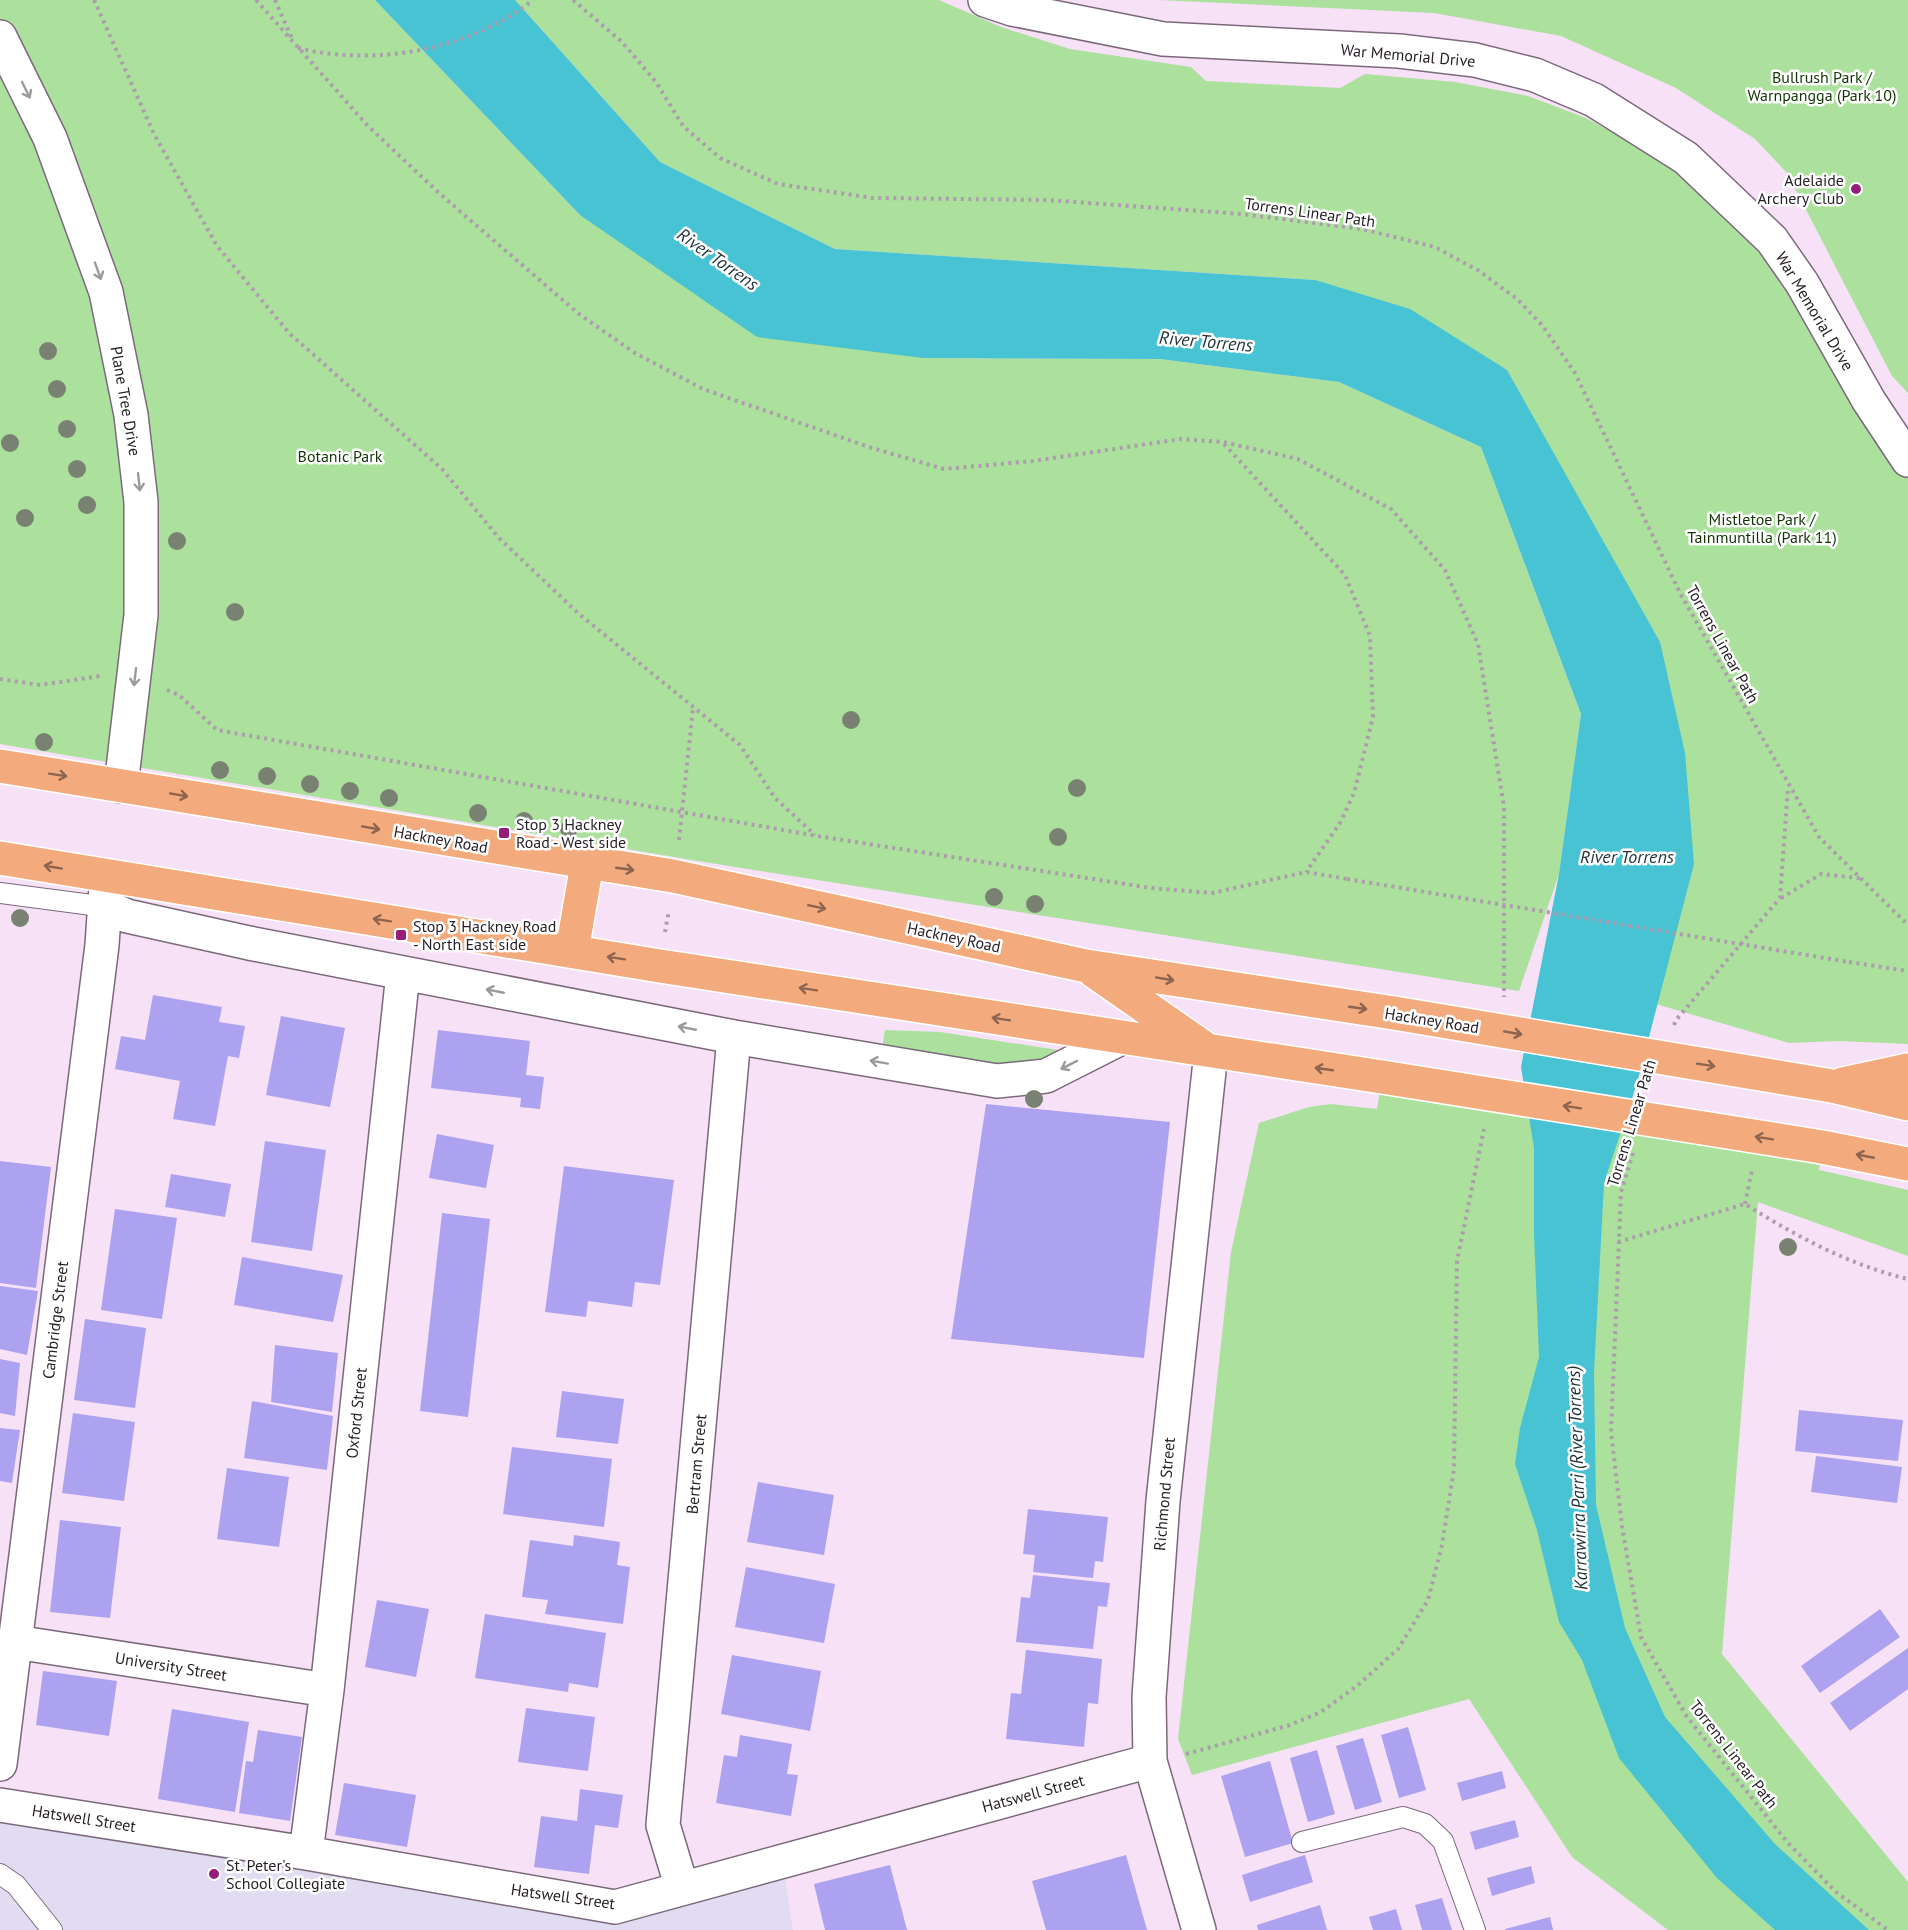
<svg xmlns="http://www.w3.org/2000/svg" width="1908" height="1930" viewBox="0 0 1908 1930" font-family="'PT Sans',sans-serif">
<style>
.education{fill:#e1dcf2}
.green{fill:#abe09d}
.water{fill:#47c3d4}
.building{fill:#ada2ef}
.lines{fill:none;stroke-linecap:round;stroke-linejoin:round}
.service-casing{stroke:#7b697b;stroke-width:22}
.minor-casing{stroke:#7b697b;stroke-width:36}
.trunk-casing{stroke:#fff;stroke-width:36}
.path{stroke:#ad9cac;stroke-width:4;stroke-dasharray:3 4.5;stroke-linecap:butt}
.service{stroke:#fff;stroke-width:20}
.minor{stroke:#fff;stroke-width:33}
.trunk{stroke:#f3aa7c;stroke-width:33}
.trunk-bridge-casing{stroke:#fff;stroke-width:36;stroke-linecap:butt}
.path-bridge{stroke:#ad9cac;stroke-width:4;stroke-dasharray:3 4.5;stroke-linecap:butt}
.trunk-bridge{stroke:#f3aa7c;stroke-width:33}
.tree{fill:#798272}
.oneway{stroke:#9d9a9d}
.oneway2{stroke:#8c6450}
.poi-dot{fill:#941d7a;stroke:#fff;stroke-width:2}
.labels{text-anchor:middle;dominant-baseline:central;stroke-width:5;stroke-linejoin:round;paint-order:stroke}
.street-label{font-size:16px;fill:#251e25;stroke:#fff}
.park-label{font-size:16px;fill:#123506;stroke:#fff}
.poi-label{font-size:16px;fill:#251e25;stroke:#fff;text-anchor:start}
.water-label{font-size:18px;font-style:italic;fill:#1d3336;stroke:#fff}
</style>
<rect width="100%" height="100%" fill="#f7e1f6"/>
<path class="education" d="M0 1799 615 1907 782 1860 793 1930H0Z"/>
<path class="green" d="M0 0H375L580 215 923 358 1160 359 1339 382 1481 447 1581 714 1559 874 1519 991 704 862 0 744Z
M515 0H939L1001 27 1070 49 1191 67 1206 81 1340 88 1365 74 1455 82 1528 96 1586 118 1636 145 1685 178 1736 223 1779 277 1888 456 1908 478V1044L1839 1041 1789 1043 1656 1004 1507 370 1315 280 835 249 660 162Z
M1158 0H1908V393L1892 376 1787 173 1755 139 1676 88 1561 36 1434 13Z
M885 1030 940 1032 1058 1050 1059 1054 1030 1064 1009 1065 882 1048Z
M1382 1077 1822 1147 1819 1170 1908 1190V1256L1758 1202 1722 1654 1908 1882V1930H1668L1572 1857 1469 1699 1192 1775 1178 1739 1231 1252 1259 1123 1309 1107 1331 1104 1377 1109Z"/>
<path class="water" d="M375 0H515L660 162 835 249 1315 280 1410 309 1507 370 1660 642 1685 753 1694 864 1637 1083 1604 1183 1594 1373 1596 1505 1625 1628 1665 1717 1775 1844 1869 1930H1775L1717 1878 1619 1758 1582 1660 1559 1622 1537 1530 1515 1464 1520 1428 1539 1357 1534 1234V1148L1521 1067 1559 874 1581 714 1481 447 1339 382 1160 359 923 358 757 337 580 215Z"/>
<path class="building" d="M153 995 222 1007 219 1022 245 1026 239 1058 228 1056 215 1126 173 1119 180 1081 115 1069 121 1036 145 1040Z
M281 1016 345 1028 330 1107 266 1095Z
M438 1030 530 1041 526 1075 544 1077 540 1109 520 1107 521 1098 431 1088Z
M986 1104 1170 1122 1144 1358 951 1339Z
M437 1134 494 1145 486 1188 429 1178Z
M265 1141 326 1150 312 1251 251 1242Z
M0 1161 51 1167 36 1288 0 1283Z
M564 1166 674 1180 660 1285 635 1282 632 1307 588 1301 586 1317 545 1312Z
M171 1174 231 1184 225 1217 165 1207Z
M115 1209 177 1218 162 1319 101 1310Z
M442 1213 490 1219 468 1417 420 1411Z
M242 1257 343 1275 333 1322 234 1305Z
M0 1286 38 1291 27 1355 0 1349Z
M85 1319 146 1328 135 1408 74 1400Z
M275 1345 338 1353 332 1412 271 1402Z
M0 1359 20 1363 15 1416 0 1413Z
M562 1391 624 1399 618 1444 556 1437Z
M252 1401 333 1416 327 1470 244 1458Z
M1799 1410 1903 1420 1898 1461 1795 1451Z
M73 1413 135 1422 124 1501 62 1493Z
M0 1428 20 1430 12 1483 0 1481Z
M512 1447 612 1459 604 1527 503 1514Z
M1816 1456 1902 1467 1897 1503 1811 1492Z
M227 1468 289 1477 279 1547 217 1539Z
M758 1482 834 1495 824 1555 747 1542Z
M1028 1509 1108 1517 1103 1562 1095 1561 1093 1578 1033 1572 1035 1555 1023 1554Z
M60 1520 121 1527 110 1618 50 1612Z
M574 1535 620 1542 617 1565 630 1567 623 1624 545 1614 548 1600 522 1597 530 1540 573 1546Z
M746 1567 835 1584 824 1643 735 1627Z
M1033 1575 1110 1583 1107 1607 1098 1606 1093 1649 1016 1642 1021 1597 1030 1598Z
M377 1600 429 1609 416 1677 365 1667Z
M1880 1609 1900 1637 1820 1693 1801 1666Z
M485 1614 606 1633 598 1688 569 1683 568 1692 475 1678Z
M1908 1648V1689L1850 1731 1830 1703Z
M1026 1650 1102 1659 1098 1704 1088 1703 1084 1747 1006 1739 1011 1693 1021 1694Z
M732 1655 821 1671 810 1731 721 1714Z
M43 1671 117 1681 109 1736 36 1725Z
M526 1708 595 1717 588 1771 518 1762Z
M172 1709 249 1722 235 1812 158 1799Z
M1408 1727 1426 1790 1399 1798 1381 1735Z
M258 1730 302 1737 290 1821 239 1813 246 1761 253 1762Z
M740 1735 792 1744 787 1774 798 1775 791 1816 716 1803 724 1755 737 1757Z
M1363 1738 1382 1802 1355 1810 1336 1746Z
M1317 1750 1335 1814 1308 1822 1290 1758Z
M1270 1761 1293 1843 1245 1857 1221 1776Z
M1502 1771 1506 1788 1462 1801 1457 1783Z
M344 1783 416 1795 407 1847 335 1835Z
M580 1789 623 1795 618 1828 595 1825 589 1874 534 1867 541 1816 577 1821Z
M1515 1820 1519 1837 1475 1850 1470 1832Z
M1126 1855 1147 1930H1046L1032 1881Z
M1305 1855 1313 1882 1250 1902 1242 1875Z
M890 1865 907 1930H825L814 1884Z
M1531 1866 1535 1883 1492 1896 1487 1878Z
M1442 1898 1452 1930H1422L1415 1905Z
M1320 1905 1327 1930H1258L1257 1925Z
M1396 1909 1402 1930H1373L1369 1917Z
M1550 1917 1553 1930H1505V1929Z"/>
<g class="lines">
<defs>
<path id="service" d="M0 893 107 907
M1302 1842 1403 1817 1425 1824 1443 1841 1475 1930
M0 1874 16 1885 52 1930"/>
<path id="minor" d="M985 0 1012 9 1163 39 1399 51 1475 60 1535 75 1594 100 1686 158 1772 240 1802 283 1869 401 1908 460
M0 37 50 138 106 292 131 415 141 502V615L121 786
M107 907 127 916 249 943 734 1037 997 1081 1046 1076 1121 1038
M15 1642 327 1690
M0 1764 102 945 106 887
M0 1805 306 1853 615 1907 1150 1761
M306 1853 327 1690 403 973
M682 1888 663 1825 734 1037
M1199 1930 1150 1761 1149 1697 1163 1501 1211 1052"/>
<path id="trunk" d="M0 766 673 876 1086 966 1394 1013
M0 858 660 966 1382 1077
M572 951 587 864
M1095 972 1203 1047
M1843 1084 1908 1070
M1832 1086 1908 1104
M1822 1147 1908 1164"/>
</defs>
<use href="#service" class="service-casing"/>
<use href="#minor" class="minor-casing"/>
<use href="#trunk" class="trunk-casing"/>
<path class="path" d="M94 0 154 134 217 246 289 333 442 469 499 538 579 614 740 745 775 798 815 835
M256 0 368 126 440 194 579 314 635 353 703 389 872 448 944 469 1033 461 1181 439 1223 442 1298 459 1391 509 1445 570 1478 644 1504 807V997
M275 0 293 41
M573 0 622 42 656 82 683 126 720 158 778 184 873 198 1047 200 1242 214 1362 229 1435 247 1479 271 1517 299 1542 325 1575 373 1680 593 1819 837 1908 925
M298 48C375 67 470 50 533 0
M1224 444 1345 575 1370 636 1373 717 1354 793 1340 823 1306 872
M0 679 40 685 100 676
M167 690 179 695 217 730 817 836 1151 888 1212 893 1306 872 1347 879
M679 840 693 708
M1781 898 1821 874 1860 878
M665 932 669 910
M1849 962 1908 971
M1674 1025 1676 1020 1780 898 1788 787
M1633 1153 1621 1192 1611 1432 1622 1526 1641 1637 1687 1717 1788 1843 1836 1892 1888 1930
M1745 1204 1752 1170
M1618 1242 1745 1204C1796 1236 1849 1265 1908 1279
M1186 1754 1290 1725 1321 1712 1358 1685 1398 1649 1428 1600 1442 1545 1454 1469 1457 1261 1484 1129"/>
<use href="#service" class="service"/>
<use href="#minor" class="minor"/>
<use href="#trunk" class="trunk"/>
<defs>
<path id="trunk-bridge" d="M1394 1013 1832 1086
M1382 1077 1822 1147"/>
</defs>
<use href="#trunk-bridge" class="trunk-bridge-casing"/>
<path class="path-bridge" d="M1347 879 1849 962"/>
<use href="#trunk-bridge" class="trunk-bridge"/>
</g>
<g class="tree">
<circle cx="48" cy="351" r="9"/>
<circle cx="57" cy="389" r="9"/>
<circle cx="67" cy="429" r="9"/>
<circle cx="10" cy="443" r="9"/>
<circle cx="77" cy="469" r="9"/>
<circle cx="87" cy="505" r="9"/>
<circle cx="25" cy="518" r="9"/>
<circle cx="177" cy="541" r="9"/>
<circle cx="235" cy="612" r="9"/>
<circle cx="851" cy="720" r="9"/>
<circle cx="44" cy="742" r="9"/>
<circle cx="220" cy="770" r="9"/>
<circle cx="267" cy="776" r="9"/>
<circle cx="310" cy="784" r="9"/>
<circle cx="1077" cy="788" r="9"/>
<circle cx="350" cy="791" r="9"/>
<circle cx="389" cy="798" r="9"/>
<circle cx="478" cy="813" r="9"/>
<circle cx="524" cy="821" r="9"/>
<circle cx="569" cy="829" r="9"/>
<circle cx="1058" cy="837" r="9"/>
<circle cx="994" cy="897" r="9"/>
<circle cx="1035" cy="904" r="9"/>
<circle cx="20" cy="918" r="9"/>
<circle cx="1034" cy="1099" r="9"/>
<circle cx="1788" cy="1247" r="9"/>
</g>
<defs><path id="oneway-shaft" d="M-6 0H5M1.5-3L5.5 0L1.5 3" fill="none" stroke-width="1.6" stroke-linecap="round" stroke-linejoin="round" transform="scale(1.5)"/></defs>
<g class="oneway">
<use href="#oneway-shaft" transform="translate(26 90) rotate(64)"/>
<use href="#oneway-shaft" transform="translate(98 271) rotate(70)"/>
<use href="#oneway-shaft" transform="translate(139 482) rotate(84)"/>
<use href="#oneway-shaft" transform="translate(135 677) rotate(97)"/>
<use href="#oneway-shaft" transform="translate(495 991) rotate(-169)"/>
<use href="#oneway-shaft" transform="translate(687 1028) rotate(-169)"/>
<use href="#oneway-shaft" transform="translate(879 1062) rotate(-170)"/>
<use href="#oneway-shaft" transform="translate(1069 1065) rotate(153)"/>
</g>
<g class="oneway2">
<use href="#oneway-shaft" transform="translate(58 775) rotate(9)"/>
<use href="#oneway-shaft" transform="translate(179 795) rotate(10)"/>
<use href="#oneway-shaft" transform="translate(371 828) rotate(10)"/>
<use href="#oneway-shaft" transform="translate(53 867) rotate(-170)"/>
<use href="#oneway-shaft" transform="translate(625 869) rotate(8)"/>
<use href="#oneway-shaft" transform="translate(817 907) rotate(12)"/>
<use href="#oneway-shaft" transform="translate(382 920) rotate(-171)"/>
<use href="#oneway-shaft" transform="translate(616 958) rotate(-171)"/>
<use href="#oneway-shaft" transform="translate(1165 979) rotate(10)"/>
<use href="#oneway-shaft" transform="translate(808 989) rotate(-171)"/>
<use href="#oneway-shaft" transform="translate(1358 1008) rotate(8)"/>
<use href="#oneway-shaft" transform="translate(1001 1019) rotate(-171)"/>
<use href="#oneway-shaft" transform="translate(1513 1033) rotate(10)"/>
<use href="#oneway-shaft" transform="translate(1706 1065) rotate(9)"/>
<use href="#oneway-shaft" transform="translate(1324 1069) rotate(-172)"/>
<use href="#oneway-shaft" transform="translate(1572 1107) rotate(-171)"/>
<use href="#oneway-shaft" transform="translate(1764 1138) rotate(-171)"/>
<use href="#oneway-shaft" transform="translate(1865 1156) rotate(-169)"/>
</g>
<g class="poi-dot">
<circle cx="1856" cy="189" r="6"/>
<rect x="498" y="827" width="12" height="12" rx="3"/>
<rect x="395" y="929" width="12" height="12" rx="3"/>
<circle cx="214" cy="1874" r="6"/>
</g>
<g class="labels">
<g class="street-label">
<text transform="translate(1408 55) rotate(5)">War Memorial Drive</text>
<text transform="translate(1310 212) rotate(8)">Torrens Linear Path</text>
<text transform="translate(1815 311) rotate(59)">War Memorial Drive</text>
<text transform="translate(126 401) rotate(80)">Plane Tree Drive</text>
<text transform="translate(1723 644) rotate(61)">Torrens Linear Path</text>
<text transform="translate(441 839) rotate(10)">Hackney Road</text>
<text transform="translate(954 937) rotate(12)">Hackney Road</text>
<text transform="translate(1432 1020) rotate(9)">Hackney Road</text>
<text transform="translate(1631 1123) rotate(-73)">Torrens Linear Path</text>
<text transform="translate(55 1320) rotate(-83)">Cambridge Street</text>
<text transform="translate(356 1413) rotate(-84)">Oxford Street</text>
<text transform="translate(696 1464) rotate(-85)">Bertram Street</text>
<text transform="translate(1164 1494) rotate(-85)">Richmond Street</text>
<text transform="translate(171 1666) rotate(9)">University Street</text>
<text transform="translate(1734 1754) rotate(52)">Torrens Linear Path</text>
<text transform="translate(1033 1793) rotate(-15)">Hatswell Street</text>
<text transform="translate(84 1818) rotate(9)">Hatswell Street</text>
<text transform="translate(563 1896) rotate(8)">Hatswell Street</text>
</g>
<g class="park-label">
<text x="1822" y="77">Bullrush Park /<tspan x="1822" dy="18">Warnpangga (Park 10)</tspan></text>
<text x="340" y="456">Botanic Park</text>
<text x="1762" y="519">Mistletoe Park /<tspan x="1762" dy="18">Tainmuntilla (Park 11)</tspan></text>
</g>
<g class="poi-label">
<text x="1844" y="180" text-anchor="end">Adelaide<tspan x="1844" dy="18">Archery Club</tspan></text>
<text x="516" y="824">Stop 3 Hackney<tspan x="516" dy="18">Road - West side</tspan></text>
<text x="413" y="926">Stop 3 Hackney Road<tspan x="413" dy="18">- North East side</tspan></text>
<text x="226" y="1865">St. Peter's<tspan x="226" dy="18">School Collegiate</tspan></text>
</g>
<g class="water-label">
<text transform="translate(718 259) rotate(35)">River Torrens</text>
<text transform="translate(1206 341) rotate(5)">River Torrens</text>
<text x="1627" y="856">River Torrens</text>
<text transform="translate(1577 1478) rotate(-92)">Karrawirra Parri (River Torrens)</text>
</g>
</g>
</svg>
